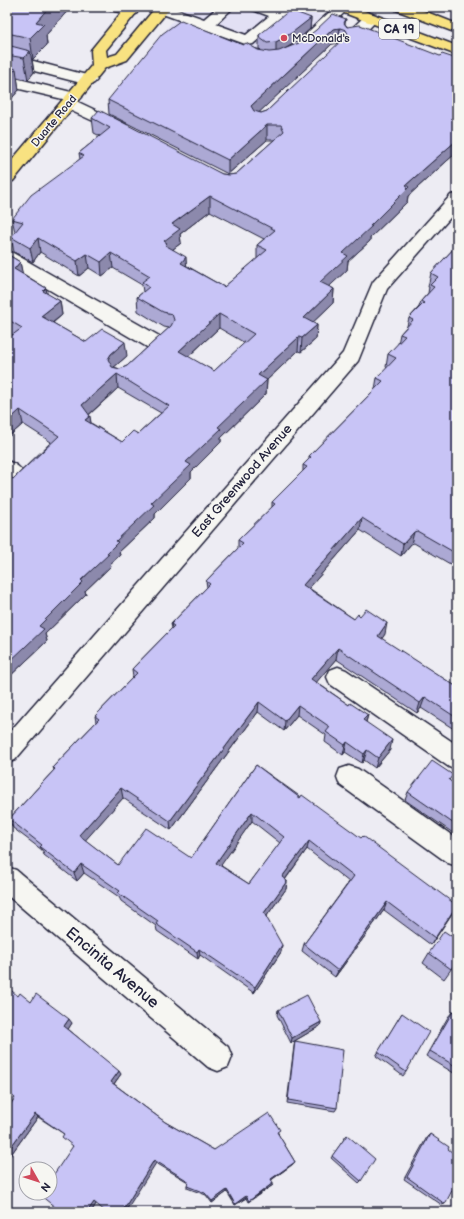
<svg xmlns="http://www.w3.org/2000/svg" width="464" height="1219" viewBox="0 0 464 1219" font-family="'Balsamiq Sans',sans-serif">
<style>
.built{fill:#e2e0f4}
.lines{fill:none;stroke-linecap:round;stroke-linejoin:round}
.minor-casing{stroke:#22223b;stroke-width:3}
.major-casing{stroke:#22223b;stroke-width:3}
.minor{fill:#f6f6f2;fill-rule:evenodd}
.major{fill:#f8e281;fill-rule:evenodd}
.wall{fill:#aca9d4;stroke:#22223b;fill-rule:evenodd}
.shaded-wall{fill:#8c89ac;stroke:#22223b}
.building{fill:#c8c4f6;stroke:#22223b;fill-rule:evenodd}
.poi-dot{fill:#d1495b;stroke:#f6f6f2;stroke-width:1.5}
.labels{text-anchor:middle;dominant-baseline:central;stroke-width:3;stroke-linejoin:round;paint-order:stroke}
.far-poi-label{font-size:11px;fill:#22223b;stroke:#f6f6f2;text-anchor:start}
.far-street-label{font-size:11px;fill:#22223b;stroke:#f6f6f2}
.shield{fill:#f6f6f2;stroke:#626272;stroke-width:1}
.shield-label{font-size:12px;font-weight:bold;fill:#22223b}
.street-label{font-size:13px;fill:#22223b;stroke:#f6f6f2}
.near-street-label{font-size:16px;fill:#22223b;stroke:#f6f6f2}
</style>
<rect width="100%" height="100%" fill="#edecf3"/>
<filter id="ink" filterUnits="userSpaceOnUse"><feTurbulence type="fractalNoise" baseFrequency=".025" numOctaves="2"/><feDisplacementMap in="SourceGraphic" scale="8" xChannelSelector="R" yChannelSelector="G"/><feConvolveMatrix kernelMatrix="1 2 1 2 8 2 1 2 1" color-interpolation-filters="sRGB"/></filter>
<g filter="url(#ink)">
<path class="built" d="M185 7H298L333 20 274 75 166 29Z"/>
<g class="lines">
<defs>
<path id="minor" d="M109 7H133L136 8 138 11 136 14 131 15 111 10Z
M156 7H170L204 19 218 7H234L216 24 246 35 269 16 253 10 251 7H271L277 9 280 7H296L253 44 248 45 157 12 155 9Z
M335 7H350L318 38 313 39 308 38 306 35 308 32Z
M371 14 376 15 378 18 376 21C368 29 359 43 346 40L344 37 346 34 366 15Z
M7 54 94 77 97 80 94 83 89 85 7 64Z
M7 76 79 94 82 97 79 100 76 101 127 125 129 128 127 131 121 133 115 131 63 107 61 104 63 101 67 100 7 86Z
M457 194V210L387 289 358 361 15 760 7 763V735L343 353 373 282 451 195Z
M7 251 13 253 161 337 163 342 161 347 154 349 147 347 7 265Z
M7 461C15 464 20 466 24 474L21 480 14 482 7 480Z
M338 667 346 670 457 745V770L449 767 330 684 327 677 330 670Z
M349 766 358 769 457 839V866L448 863 340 785 337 777 340 769Z
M7 867 16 870 228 1047 232 1057 228 1067 218 1071 208 1067 7 895Z"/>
<path id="major" d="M126 7H141L106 50 107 57 117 54 156 7H171L127 60 105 68 13 181 7 182V166L92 65 91 50Z
M334 7H354L457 46V55L336 10Z
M394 7H414L457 24V33L396 10Z"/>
</defs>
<use href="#minor" class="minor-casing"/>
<use href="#major" class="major-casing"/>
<use href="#minor" class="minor"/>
<use href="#major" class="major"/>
</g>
<path class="wall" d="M7 7H71L46 35 47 45 33 59H32L34 72 28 80 17 77 19 90 7 104Z
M311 18 310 29 293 44 284 49 299 43 346 19 345 24 457 152 408 196 407 202 370 238V241L348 261 347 270 329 286 334 289 333 303 313 322 317 325 316 339 301 352 298 351 267 380 266 394 221 438V442L191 472V478L155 514V518L119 552 120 555 110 564 111 566 85 591 86 594 45 634 47 641 7 679 13 479 51 442 23 424 7 438V339L13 335 7 331V254L20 262 22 273 46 288 47 294 60 301 62 315 53 323 86 342 127 356 114 367 120 369 127 366 169 328 164 327 138 311 137 297 143 292 142 285 113 268 102 276 89 268 79 276 40 252 33 262 14 252 11 237 15 232 12 219 80 159 79 153 100 136 94 133 92 118 222 174 229 175 236 174 274 140H267L228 174 109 114 108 100 243 45 261 50 259 49V35ZM338 43H340L267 111 261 113 259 112 332 44ZM210 211 264 239 257 245V259L224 287 187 266 173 249 181 243 180 234ZM219 328 245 343 214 371 188 357ZM118 388 161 413 138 434 122 442 91 423 89 415Z
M457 245V568L414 543 411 544 401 556 360 530 309 588 354 619 385 634 381 639 457 687V731L421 708 417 713 336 659 316 682 349 705 368 715 366 722 390 750 375 768 364 760 362 763 345 752 343 755 325 742 326 735 297 715 284 731 258 712 171 830 123 798 85 840 118 865 191 858 256 765 453 906 451 915 431 945 384 910 335 977 302 951 304 944 349 882 307 849 285 880 287 881 286 889 266 917 281 952 254 993 200 955 198 959 157 931 156 926 121 901 119 897 84 873 77 881 44 855 42 850 13 828 9 819 54 770 53 767 96 722 95 716 133 677 132 669 172 628 171 624 207 587 206 581 238 548V540L272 507V502L303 471V465L309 459V456L375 389 377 378 387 368 386 367 388 354 398 344 400 334 407 326 409 318 419 307 421 301 428 293 429 287H428L431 273ZM252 821 280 843 249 884 220 865Z
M457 732V741L454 739Z
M450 781 457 828 453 833 405 800 408 792Z
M429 953 457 961 444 979 423 963Z
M18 996 31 1002 72 1023 68 1029 121 1074 114 1084 165 1122 214 1150 279 1133 278 1134 295 1162 293 1164 271 1180 273 1185 248 1202 246 1198 235 1205 227 1192 212 1203 206 1195 187 1188V1186L188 1182 156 1163 96 1204 91 1212H61L73 1146 64 1134 38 1117 7 1160V1109L15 1098Z
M278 1010 321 1022 320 1026 291 1043 277 1015Z
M453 1011 457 1014V1075L426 1056 448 1017Z
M402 1013 406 1072 403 1076 376 1056Z
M295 1041 337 1108 335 1111 287 1103 294 1046Z
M430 1134 448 1149 445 1204 442 1205 404 1179 427 1137Z
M347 1135 361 1181 359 1183 331 1158Z"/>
<path class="shaded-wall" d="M49 7H71L46 35 47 45 33 59 30 38 36 22Z
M311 18 310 29 293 44 276 54V42Z
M340 28 338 43 332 44 251 120V106L333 29Z
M30 51 34 72 28 80 24 58Z
M16 69 19 90 7 104V78Z
M267 125V140L228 174V160Z
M457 140V152L408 196 407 202 370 238V241L348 261 347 270 319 296 320 282 343 253 370 226 406 185Z
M210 196V211L180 234 181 243 168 253 164 241 172 224Z
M38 238 40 252 33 262 30 248Z
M111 253 113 268 102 276 101 262Z
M87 254 89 268 79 276 77 261Z
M186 257 187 272 181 263Z
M20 262 23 276 14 269Z
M46 288 49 302 43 291Z
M334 289 333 303 303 332 304 318Z
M60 301 62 315 43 330 41 316Z
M219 314V328L179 365V351Z
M317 325 316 339 301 352 302 338Z
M299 337 298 351 267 380 266 394 221 438V442L191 472V478L155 514V518L119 552 120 555 110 564 111 566 85 591 86 594 45 634 47 641 7 679V664L39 626 107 553 116 541 151 503 186 462 218 427 258 375Z
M125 342 127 356 113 368 110 373 108 359 111 354Z
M117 374 118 388 84 419 82 405Z
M20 410 23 424 7 438V422Z
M90 416 92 430 85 420Z
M362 518 360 530 302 596 303 585Z
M414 532 411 544 401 556 403 544Z
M387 623 385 634 376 648 378 636Z
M338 648 336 659 310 690 311 679Z
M425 697 421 708 417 713 420 703Z
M259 702 258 712 171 830 170 821Z
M298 705 297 715 284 731 285 721Z
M368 715 365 725 363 720Z
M392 740 390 750 375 768 378 758Z
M347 742 345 752 343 755 345 745Z
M367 750 364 760 362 763 364 754Z
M121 788 123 798 82 844 79 835Z
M252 812V821L217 871 216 863Z
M309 841 307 849 281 885 282 877Z
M81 864 84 873 77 881 74 873Z
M287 881 286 889 264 920V913Z
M387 902 384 910 335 977 338 971Z
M455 908 451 915 431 945 435 938Z
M282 945 281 952 254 993 255 987Z
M199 949 200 955 198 959 197 952Z
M69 1019 72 1023 67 1031 64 1026Z
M321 1022 320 1026 291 1043 292 1038Z
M119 1071 121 1074 113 1085 111 1082Z
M35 1114 38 1117 7 1160V1152Z
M154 1160 156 1163 125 1212H122Z
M295 1162 293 1164 270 1181 271 1179Z
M273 1183V1185L248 1202 249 1201Z
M227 1190V1192L212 1203V1201Z
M246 1196V1198L235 1205V1204Z
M94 1202 96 1204 91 1212H87Z"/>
<path class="building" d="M7 7H49L36 22 44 24 30 38 7 33Z
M290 10 311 18 293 32 276 42 267 43 260 38 259 35Z
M333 14 346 19 344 23 347 27 360 25 440 56 442 54 457 59V140L406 185 409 187 370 226H372L343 253 348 256 320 282 334 289 304 318 317 325 302 338 299 337 258 375 267 380 218 427 221 429 186 462 191 465 151 503 154 505 116 541 118 542 107 553 109 554 81 580 83 582 39 626 44 629 7 664V475L13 479 59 436 20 410 7 422V391L11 387 7 385V339L22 328 7 319V254L20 262 14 269 46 288 43 291 60 301 41 316 86 342 102 329 125 342 111 354 108 359 112 367 120 369 127 366 171 326 174 320 172 314 163 312 137 297 149 287 142 282 150 276 111 253 101 262 87 254 77 261 38 238 30 248 11 237 23 222 12 219 31 195 84 156 79 153 110 128 92 118 99 110 222 174 229 175 236 174 284 131 281 125H267L228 160 108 100 162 34 181 20 243 45 246 43 258 50 269 52 279 51 299 43 316 30ZM340 28 346 30 348 34 345 37 267 111 261 113 254 111 251 106 333 29ZM210 196 275 230 257 245 267 250 224 287 181 263 186 257 165 245 167 243 164 241 180 229 172 224ZM219 314 254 334 214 371 179 351ZM117 374 169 406 138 434 133 431 122 442 85 420 90 416 82 405Z
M7 45 30 51 24 58 7 55Z
M7 67 16 69 7 78Z
M457 245V554L417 531 414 532 403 544 362 518 303 585 354 619 358 614 360 616 366 609 387 623 378 636 457 687V718L425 697 420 703 338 648 311 679 349 705 350 703 368 715 363 720 392 740 378 758 367 750 364 754 347 742 345 745 326 732 330 727 298 705 285 721 259 702 170 821 121 788 79 835 118 865 146 828 191 858 256 765 300 798 302 795 361 838 363 836 455 904 453 906 455 908 435 938 387 902 338 971 304 944 354 876 309 841 282 877 287 881 264 913 282 945 255 987 199 949 197 952 156 924 158 921 118 893 120 891 81 864 74 873 40 847 42 845 9 819 55 769 53 767 99 719 95 716 137 673 132 669 174 626 171 624 210 584 206 581 243 543 238 540 275 504 272 502 307 467 303 465 311 457 309 456 383 381 377 378 396 358 388 354 405 336 400 334 413 320 409 318 424 303 421 301 434 287 430 285 438 277 431 273ZM252 812 284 837 249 884 216 863Z
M432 761 453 775 449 780 457 786V826L408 792Z
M444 931 457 940V961L451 969 429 953Z
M7 987 18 996 20 993 31 1002 36 994 69 1019 64 1026 119 1071 111 1082 165 1122 214 1150 269 1113 280 1130 277 1132 295 1162 271 1179 273 1183 249 1201 246 1196 235 1204 227 1190 212 1201 205 1193 187 1186 188 1181 154 1160 122 1212H106L94 1202 87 1212H61L40 1195 42 1193H50V1180L73 1146 62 1137 64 1134 35 1114 7 1152V1109L15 1098 7 1092Z
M307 995 321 1022 292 1038 278 1010Z
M453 1011 457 1014V1067L430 1051Z
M402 1013 429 1032 406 1072 378 1052Z
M295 1041 343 1050 337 1108 288 1100Z
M430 1134 449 1147 448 1149 457 1156V1181L445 1204 407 1177Z
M347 1135 375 1159 361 1181 332 1156Z"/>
</g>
<circle class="poi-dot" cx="284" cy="38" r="4"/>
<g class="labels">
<g class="far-poi-label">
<text x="292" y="38">McDonald's</text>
</g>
<g class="far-street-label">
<text transform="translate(54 121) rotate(-50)">Duarte Road</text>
</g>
<rect class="shield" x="379" y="19" width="40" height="20" rx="3"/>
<g class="shield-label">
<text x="399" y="29">CA 19</text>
</g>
<g class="street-label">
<text transform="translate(242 481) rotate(-49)">East Greenwood Avenue</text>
</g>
<g class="near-street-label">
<text transform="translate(112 968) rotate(40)">Encinita Avenue</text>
</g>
</g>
<rect width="464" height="1219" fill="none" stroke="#f6f6f2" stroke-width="24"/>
<rect x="12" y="12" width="440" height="1195" fill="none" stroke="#22223b" stroke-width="1.5" filter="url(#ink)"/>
<g transform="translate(38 1181) rotate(129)"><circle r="19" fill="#f6f6f2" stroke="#a1a1a9"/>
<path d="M0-3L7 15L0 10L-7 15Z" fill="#d1495b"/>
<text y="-6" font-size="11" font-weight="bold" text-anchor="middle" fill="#22223b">N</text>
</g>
</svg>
